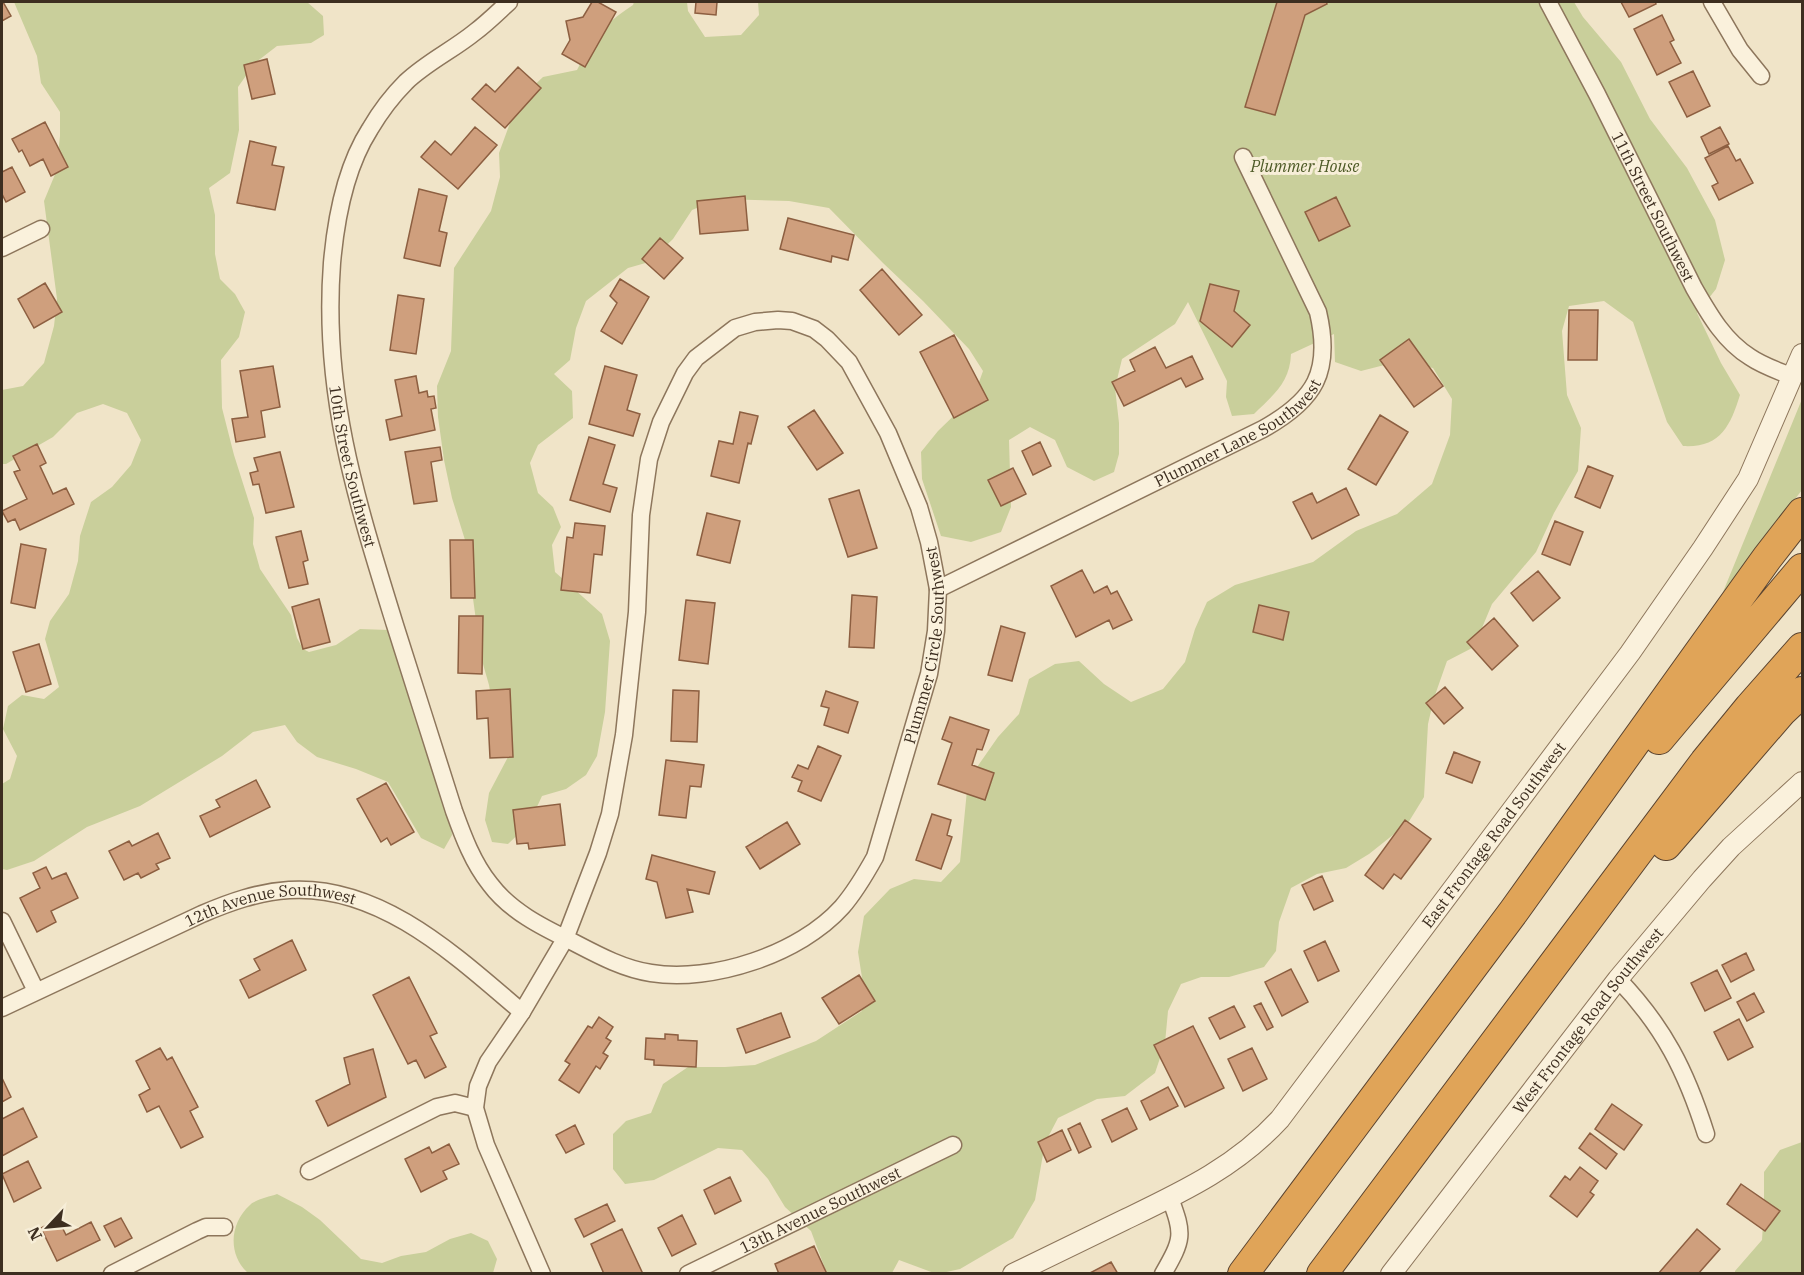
<svg xmlns="http://www.w3.org/2000/svg" width="1804" height="1275" viewBox="0 0 1804 1275" font-family="'IBM Plex Serif',serif">
<style>
.green{fill:#c9cf9b}
.building{fill:#cf9f7d;stroke:#8d5f41;stroke-width:1.5}
.lines{fill:none;stroke-linecap:round;stroke-linejoin:round}
.minor-casing{stroke:#8d765c;stroke-width:19}
.tertiary-casing{stroke:#8d765c;stroke-width:22}
.motorway-casing{stroke:#5b4430;stroke-width:32}
.minor{stroke:#faf1dc;stroke-width:16}
.tertiary{stroke:#faf1dc;stroke-width:20}
.motorway{stroke:#e0a458;stroke-width:30}
.labels{text-anchor:middle;dominant-baseline:central;stroke-width:6;stroke-linejoin:round;paint-order:stroke}
.park-label{font-size:16px;font-style:italic;fill:#4d5a26;stroke:#f7eed8}
.street-label{font-size:16px;fill:#3d2e20;stroke:#f7eed8}
</style>
<rect width="100%" height="100%" fill="#f0e4c8"/>
<path class="green" d="M14 2H307L323 16 324 35 311 43 277 46 255 63 238 87 239 130 230 173 209 188 215 215V254L220 279 235 294 245 312 239 337 221 360 222 408 234 455 254 518 253 544 260 569 291 615 297 638 303 649 309 652 336 645 360 629 388 630 446 767 452 835 444 849 421 838 388 782 356 769 317 757 297 742 285 725 253 732 222 756 140 806 87 827 34 861 7 870 2 869V784L10 779 17 756 3 729 8 706 22 695 44 699 59 687 45 639 50 621 69 594 78 561 80 536 91 502 112 487 131 465 141 440 127 413 103 404 77 413 53 437 6 464H2V390L23 386 44 363 54 326 57 299 44 201 56 172 60 136V112L41 83 37 56Z
M634 2H687L688 11 705 37 741 35 759 15 758 2H1574L1583 17 1621 62 1650 119 1687 168 1715 220 1725 260 1716 289 1697 313 1721 363 1740 395C1730 427 1720 448 1683 446L1667 422 1633 322 1604 301 1569 306 1562 331 1567 395 1581 428 1578 471 1554 513 1536 552 1492 604 1474 647 1447 661 1434 698 1428 724 1424 797 1408 823 1369 854 1346 868 1317 874 1291 888 1279 922 1276 951 1264 967 1229 977H1201L1181 984 1168 1011 1165 1043 1155 1073 1125 1096 1097 1099 1058 1118 1045 1143 1035 1200 1013 1238 960 1269 942 1273H934L899 1260 892 1273 827 1274 811 1231 785 1207 768 1179 742 1150 718 1148 654 1180 625 1184 613 1169V1134L626 1121 651 1113 663 1084 688 1067H725L755 1065 816 1041 862 1011 863 984 858 952 864 916 890 889 914 879 941 882 960 862 968 780 998 737 1019 714 1029 679 1055 664 1079 661 1104 684 1131 702 1163 689 1185 662 1195 629 1207 602 1235 585 1313 562 1356 531 1397 514 1432 484 1450 435 1452 399 1433 368 1400 361 1361 371 1335 362 1334 334 1291 354C1290 383 1273 395 1254 414L1232 416 1226 397 1227 381 1188 302 1175 324 1122 359 1115 388 1119 423V454L1114 472 1094 481 1067 467 1055 440 1030 427 1009 440 1011 507 1001 532 971 542 941 536 922 479 921 452 938 431 974 396 983 371 969 349 923 301 883 263 829 208 789 201 719 199 692 210 673 239 649 262 628 268 586 301 576 328 570 360 554 374 572 391 573 418 538 445 530 463 538 493 553 507 561 527 552 545 555 572 602 614 610 641 605 712 597 756 586 775 566 789 542 796 529 824 508 844 492 842 485 820 489 793 508 757 493 709 489 685 481 657 465 540 452 498 444 460 438 417 437 386 451 351 454 268 491 211 500 177 499 153 510 123 524 95 543 77 577 70C595 36 600 27 633 5Z
M1802 399V490L1723 592Z
M1802 1142V1273L1735 1274V1271L1762 1240 1764 1209V1172L1780 1150Z
M277 1194 302 1207 320 1220 361 1259 382 1263 401 1256 426 1252 450 1239 471 1233 488 1241 497 1259 493 1273H248C228 1255 229 1224 250 1205 256 1199 269 1197 277 1194Z"/>
<path class="building" d="M2 2H3L11 16 2 21Z
M592 2H598L616 12 585 67 562 54 570 40 566 21 583 17Z
M696 2H717L716 15 695 13Z
M1277 2H1326L1327 4 1305 15 1275 115 1245 107Z
M1621 2H1655L1656 4 1629 17Z
M1662 15 1674 40 1670 42 1681 63 1657 75 1634 29Z
M267 59 275 94 252 99 244 65Z
M518 67 541 88 505 128 472 99 486 84 495 92Z
M1693 71 1710 106 1687 117 1669 82Z
M45 122 68 167 51 176 43 159 30 166 22 150 19 152 12 139Z
M475 127 497 145 458 189 421 157 435 141 451 155Z
M1720 127 1729 144 1709 154 1701 137Z
M250 141 276 147 272 165 284 167 275 210 237 203Z
M1728 146 1736 161 1740 159 1753 183 1719 200 1712 186 1718 183 1705 158Z
M12 167 25 192 6 202 2 194V172Z
M419 189 447 196 439 231 447 233 440 266 404 258Z
M745 196 748 230 700 234 697 201Z
M1336 197 1350 226 1319 241 1305 212Z
M788 218 854 235 848 260 832 256 831 262 780 249Z
M660 238 683 258 664 279 642 259Z
M882 269 922 315 899 335 860 290Z
M620 279 649 297 622 344 601 331 617 303 610 296Z
M45 283 62 312 34 328 18 299Z
M1210 284 1239 291 1234 311 1250 325 1232 347 1200 321Z
M398 295 424 299 416 354 390 350Z
M1569 310H1598L1597 360H1568Z
M954 335 988 400 954 418 920 352Z
M1409 339 1443 386 1414 407 1380 360Z
M1155 347 1166 368 1192 356 1203 379 1186 387 1181 378 1124 406 1112 382 1135 371 1130 360Z
M273 366 280 407 261 411 265 437 236 442 232 419 248 417 240 371Z
M605 366 637 375 627 410 640 414 633 436 589 424Z
M416 376 419 393 427 391 428 397 434 396 436 408 431 409 435 430 390 440 386 420 402 416 395 380Z
M814 410 843 453 817 470 788 427Z
M740 412 758 416 751 444 748 443 739 483 711 476 719 441 733 444Z
M1380 415 1408 432 1376 485 1348 469Z
M589 437 615 445 603 484 617 488 610 512 570 500Z
M1040 442 1051 466 1033 475 1022 451Z
M37 444 46 463 40 466 53 494 66 488 74 504 20 530 15 519 8 522 2 511 27 499 14 472 20 470 13 456Z
M440 447 442 460 431 462 437 501 414 504 405 452Z
M280 452 294 507 266 513 259 484 253 485 250 473 258 471 254 458Z
M1588 466 1613 476 1600 508 1575 497Z
M1013 468 1026 494 1001 506 988 480Z
M1346 488 1359 515 1312 539 1293 502 1312 493 1317 503Z
M859 490 877 548 848 557 829 499Z
M707 513 740 521 730 563 697 555Z
M1555 521 1583 532 1570 565 1542 554Z
M575 523 605 526 602 555 594 554 590 593 561 590 567 537 573 538Z
M301 531 308 560 303 562 308 584 289 588 276 537Z
M450 540H473L475 598H451Z
M21 544 46 549 35 608 11 603Z
M1082 570 1094 593 1107 586 1111 594 1117 591 1132 620 1113 629 1109 620 1076 637 1051 586Z
M1538 571 1560 598 1533 621 1511 593Z
M852 595 877 597 874 648 849 647Z
M319 599 330 642 303 649 292 607Z
M686 600 715 603 708 664 679 660Z
M1259 605 1289 612 1283 640 1253 632Z
M459 616H483L482 674 458 673Z
M1494 618 1518 646 1492 670 1467 642Z
M1001 626 1025 633 1012 681 988 675Z
M39 644 51 684 26 692 13 652Z
M1445 687 1463 708 1444 724 1426 703Z
M510 689 513 757 490 758 488 718 477 719 476 691Z
M673 690 699 691 697 742 671 741Z
M826 691 858 702 848 733 824 725 829 708 821 706Z
M950 717 989 730 982 750 977 749 972 765 994 773 985 800 938 784 952 743 942 739Z
M818 746 841 756 821 801 798 791 802 781 792 777 798 765 808 769Z
M1454 752 1480 762 1472 783 1446 773Z
M666 760 704 765 701 787 690 786 686 818 659 815Z
M256 780 270 807 210 837 200 816 220 807 216 800Z
M386 783 414 832 391 845 387 838 381 842 357 799Z
M560 804 565 845 529 849 528 843 517 844 513 810Z
M932 814 951 820 947 835 952 837 941 869 916 860Z
M1405 820 1431 839 1401 879 1394 874 1383 889 1365 875Z
M787 822 800 844 760 869 746 847Z
M158 833 170 858 156 864 159 869 141 878 138 873 124 880 109 851 129 841 132 846Z
M652 855 715 872 709 894 687 889 693 912 666 918 657 882 646 879Z
M46 867 52 879 66 873 78 898 51 911 56 922 37 932 20 898 40 888 33 873Z
M1322 876 1333 901 1314 910 1302 885Z
M292 940 306 970 249 998 240 980 260 970 254 959Z
M1325 941 1339 971 1318 981 1304 951Z
M1746 953 1754 970 1731 982 1722 965Z
M1291 969 1308 1002 1282 1016 1265 982Z
M1717 970 1731 998 1705 1011 1691 983Z
M859 975 875 1001 839 1024 822 998Z
M409 977 437 1033 430 1036 446 1067 425 1078 416 1060 408 1064 373 995Z
M1754 993 1764 1012 1747 1021 1737 1002Z
M1261 1003 1273 1027 1267 1030 1254 1006Z
M1234 1006 1245 1027 1220 1039 1209 1018Z
M781 1013 790 1037 746 1053 737 1029Z
M599 1017 613 1027 606 1038 611 1041 603 1053 608 1056 600 1069 596 1066 579 1093 559 1080 570 1064 565 1061 588 1026 592 1028Z
M1739 1019 1753 1047 1728 1060 1714 1032Z
M1193 1026 1224 1088 1185 1107 1154 1045Z
M665 1034 678 1035V1040L697 1041 696 1067 654 1065V1060L645 1059 646 1038 665 1039Z
M160 1048 167 1060 172 1057 198 1107 190 1111 203 1137 181 1148 159 1106 147 1112 139 1095 150 1089 136 1061Z
M1252 1048 1267 1079 1243 1091 1228 1059Z
M373 1049 386 1097 328 1126 316 1101 350 1084 344 1058Z
M2 1078 11 1097 2 1102Z
M1168 1087 1178 1106 1150 1120 1141 1101Z
M1612 1104 1642 1125 1624 1150 1595 1129Z
M23 1108 37 1137 2 1156V1119Z
M1127 1108 1137 1129 1112 1142 1102 1120Z
M1080 1123 1091 1147 1079 1153 1068 1129Z
M575 1125 584 1144 566 1153 556 1135Z
M1062 1130 1071 1150 1047 1162 1038 1142Z
M1590 1133 1617 1154 1606 1169 1579 1148Z
M449 1144 459 1164 443 1171 447 1179 421 1192 405 1159 429 1147 432 1153Z
M28 1161 41 1188 14 1202 2 1174Z
M1580 1167 1598 1181 1590 1192 1594 1195 1577 1217 1550 1196 1565 1176 1570 1180Z
M730 1177 741 1201 715 1214 704 1190Z
M1741 1184 1780 1211 1765 1231 1727 1204Z
M607 1204 615 1221 584 1237 575 1219Z
M682 1215 696 1244 672 1256 658 1228Z
M121 1218 132 1238 115 1247 104 1226Z
M58 1219 66 1235 91 1222 100 1240 57 1261 41 1228Z
M622 1229 643 1274H604L591 1244Z
M1697 1229 1720 1249 1698 1274H1658Z
M814 1246 827 1274H779L775 1264Z
M1111 1262 1118 1274H1088Z"/>
<g class="lines">
<defs>
<g id="minor">
<path id="s1" d="M509 2C498 12 487 23 475 32 453 50 427 62 406 82 392 96 380 112 370 129 345 168 336 217 332 263 322 394 357 502 395 625 415 687 434 749 454 811 463 836 473 863 490 884 510 911 542 927 571 941 596 954 623 969 651 973 712 983 800 954 842 907 855 892 865 875 875 857L929 674 936 631 938 589 929 542 919 507 888 433 849 362 827 339 814 329 792 321 778 320 755 322 735 328 696 358 685 373 661 422 649 459 641 515 637 612 624 735 610 814 598 853 565 939 522 1012 488 1062 478 1086 475 1108 486 1145 542 1274"/>
<path id="s2" d="M1548 2 1597 94 1694 288C1709 314 1724 341 1750 357 1763 366 1779 371 1793 377"/>
<path d="M1712 2 1740 50 1761 76"/>
<path d="M2 248 41 229"/>
<path id="s3" d="M938 589 1263 429C1315 400 1332 372 1318 312L1243 157"/>
<path d="M2 921 36 991"/>
<path d="M1618 979C1664 1027 1686 1071 1706 1134"/>
<path id="s4" d="M2 1008 202 914C230 902 258 892 289 890 381 884 457 957 522 1012"/>
<path d="M309 1171 437 1107 455 1103 475 1108"/>
<path d="M112 1274 197 1231 206 1227H224"/>
<path id="s5" d="M688 1274 953 1145"/>
<path d="M1163 1274C1183 1239 1184 1235 1170 1198"/>
</g>
<g id="tertiary">
<path id="s6" d="M1013 1274C1050 1256 1087 1238 1124 1220 1182 1192 1236 1167 1280 1119L1630 653 1703 548 1748 479 1802 354"/>
<path id="s7" d="M1391 1274 1618 979 1702 879 1731 847 1802 782"/>
</g>
<path id="motorway" d="M1659 739 1802 569
M1666 845 1781 712 1802 692
M1243 1274 1514 911 1767 558 1802 513
M1322 1274 1705 762 1750 707 1802 648"/>
</defs>
<use href="#minor" class="minor-casing"/>
<use href="#tertiary" class="tertiary-casing"/>
<use href="#motorway" class="motorway-casing"/>
<use href="#minor" class="minor"/>
<use href="#tertiary" class="tertiary"/>
<use href="#motorway" class="motorway"/>
</g>
<g class="labels">
<g class="park-label">
<text x="1305" y="166">Plummer House</text>
</g>
<g class="street-label">
<text stroke="none"><textPath href="#s2" startOffset="230">11th Street Southwest</textPath></text>
<text stroke="none"><textPath href="#s3" startOffset="339">Plummer Lane Southwest</textPath></text>
<text stroke="none"><textPath href="#s1" startOffset="536">10th Street Southwest</textPath></text>
<text stroke="none"><textPath href="#s1" startOffset="1652">Plummer Circle Southwest</textPath></text>
<text stroke="none"><textPath href="#s6" startOffset="666">East Frontage Road Southwest</textPath></text>
<text stroke="none"><textPath href="#s4" startOffset="291">12th Avenue Southwest</textPath></text>
<text stroke="none"><textPath href="#s7" startOffset="321">West Frontage Road Southwest</textPath></text>
<text stroke="none"><textPath href="#s5" startOffset="147">13th Avenue Southwest</textPath></text>
</g>
</g>
<rect width="1804" height="1275" fill="none" stroke="#3d2e20" stroke-width="6"/>
<g transform="translate(48 1227) rotate(244)" stroke="#f7eed8" stroke-width="4.5" paint-order="stroke">
<path d="M0-4.5L10 22L0 15L-10 22Z" fill="#3d2e20"/>
<text y="-9" font-size="16" font-weight="bold" text-anchor="middle" fill="#3d2e20">N</text>
</g>
</svg>
